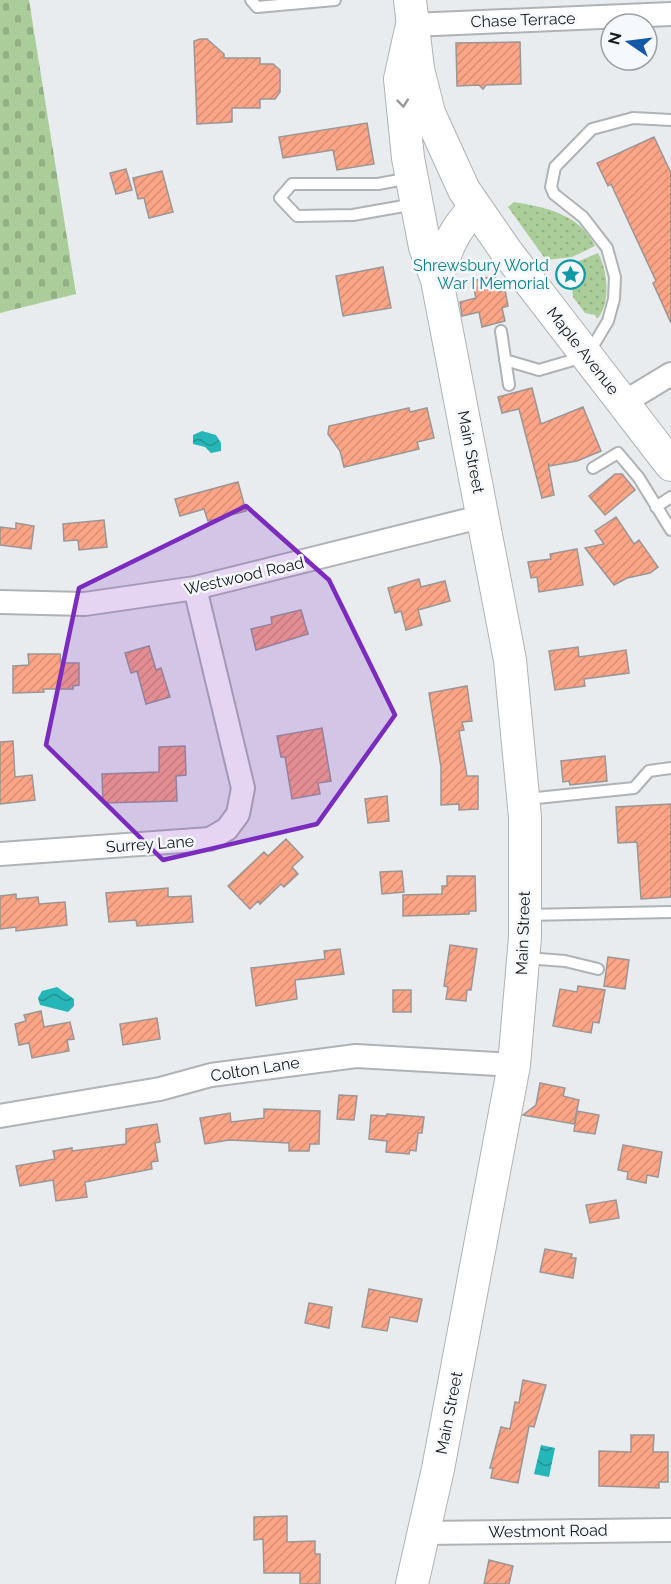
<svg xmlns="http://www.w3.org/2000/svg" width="671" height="1584" viewBox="0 0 671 1584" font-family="Raleway,sans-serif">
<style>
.grass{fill:url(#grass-dots)}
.cemetery{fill:url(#cemetery-stones)}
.water{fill:url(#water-waves)}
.building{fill:url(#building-hatch);stroke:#9b9695;stroke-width:1.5}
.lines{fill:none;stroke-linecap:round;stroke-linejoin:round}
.lane-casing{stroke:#afb3b6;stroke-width:14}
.street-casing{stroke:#afb3b6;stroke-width:26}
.secondary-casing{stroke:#afb3b6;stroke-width:34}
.lane{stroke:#fff;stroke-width:10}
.street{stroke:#fff;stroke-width:22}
.secondary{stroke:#fff;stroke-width:32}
.oneway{stroke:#989899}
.marked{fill:#7b2cbf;fill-opacity:0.2;stroke:#7b2cbf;stroke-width:4.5;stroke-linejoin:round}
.labels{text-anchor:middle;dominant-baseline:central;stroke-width:5;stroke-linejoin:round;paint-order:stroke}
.street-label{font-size:16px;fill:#191b1c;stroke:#f5f9fd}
.culture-label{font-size:16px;fill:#0d838f;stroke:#f5f9fd;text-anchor:end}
</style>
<defs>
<pattern id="grass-dots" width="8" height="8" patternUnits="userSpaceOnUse" patternTransform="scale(1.5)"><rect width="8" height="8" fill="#abcd9a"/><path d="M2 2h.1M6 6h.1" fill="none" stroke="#93af84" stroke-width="1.8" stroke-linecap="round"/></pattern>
<pattern id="cemetery-stones" width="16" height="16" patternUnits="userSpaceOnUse" patternTransform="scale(1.5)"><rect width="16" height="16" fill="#abcd9a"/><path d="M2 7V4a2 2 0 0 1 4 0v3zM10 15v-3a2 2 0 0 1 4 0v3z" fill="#93af84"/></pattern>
<pattern id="water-waves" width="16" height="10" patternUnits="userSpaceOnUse" patternTransform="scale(1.5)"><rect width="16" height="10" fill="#27b6b7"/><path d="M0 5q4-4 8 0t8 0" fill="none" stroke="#219394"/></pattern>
<pattern id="building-hatch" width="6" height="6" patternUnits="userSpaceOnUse" patternTransform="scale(1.5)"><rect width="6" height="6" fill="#fca586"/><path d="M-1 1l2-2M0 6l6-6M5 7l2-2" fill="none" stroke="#d78d73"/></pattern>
</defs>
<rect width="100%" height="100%" fill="#e8ecef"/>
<path class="grass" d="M514 202C545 207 580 214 595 246L572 257 546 260 508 207Z
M598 253C608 271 611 304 597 319L595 315 585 313 573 297 570 265Z"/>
<path class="cemetery" d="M0 0H29L76 294 0 313Z"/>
<path class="water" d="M202 431 216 435 221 443V451L211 453 205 447 193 444V435Z
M57 987 74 999V1006L68 1012 40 1005 38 998 42 991Z
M541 1445 555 1448 549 1477 534 1474Z"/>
<path class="building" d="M200 39H207L224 54V58H260V64H273L280 70V92L275 99H260V108H232V122L197 124 194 41Z
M520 42 521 84 486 85 483 89 479 85 457 86 456 43Z
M367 123 374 164 337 170 333 150 283 158 279 137Z
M654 137 671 173V323L653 283 656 281 611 184 608 186 597 163Z
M126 169 132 190 116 194 110 173Z
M162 171 173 212 149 218 144 198 138 199 133 178Z
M383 267 391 308 343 316 336 276Z
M495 276 499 292 505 290 508 306 502 308 505 321 482 327 479 312 462 316 460 302 476 298 472 281Z
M532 388 541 424 583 407 601 451 577 461 550 466 548 463 554 495 542 498 519 409 502 413 498 397Z
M409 408 410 412 427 408 434 438 417 442 419 449 344 467 340 451 328 434 329 426Z
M615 474H622L635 490 605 515 589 496Z
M238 482 246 511 208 521 204 509 180 516 175 499Z
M616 517 634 544 639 540 658 567 650 573 627 578 614 585 585 548 604 544 595 531Z
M104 520 107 547 79 550 78 540 64 541 63 524Z
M16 523 34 526 31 549 0 545V527L16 529Z
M577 549 583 585 539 592 537 577 531 578 528 562 551 559 550 554Z
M419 579 421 587 445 581 450 601 418 610 422 625 406 630 401 611 395 613 388 588Z
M301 610 308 634 256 650 251 629 272 624 271 617Z
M149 646 156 670 161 668 170 697 146 704 137 671 131 673 125 653Z
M578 647 579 657 626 650 629 673 584 679 585 686 555 690 549 651Z
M28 654H60L61 663H79V685L73 686V689H43L44 692 13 693V666L29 665Z
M467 686 472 721 462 722 464 730 459 731 467 776H478V809L459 810V804L441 805V767L429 693Z
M322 728 331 781 318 783 320 794 292 799 285 757H281L277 736Z
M13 741 15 777 32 775 35 800 0 804V742Z
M185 746 186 775 176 776 177 801 103 803 102 774 159 772V747Z
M605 756 607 781 570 785 569 781 563 782 561 761Z
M387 796 389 821 368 823 365 799Z
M671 804V897L641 899 637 842 618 843 616 807Z
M286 839 303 857 292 867 298 874 284 887 281 884 260 904 258 901 250 909 228 886 264 852 268 856Z
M402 871 404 892 382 894 380 872Z
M447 876H475L476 911H469V914L403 916V895L442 894V886H447Z
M168 888V897L191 896 193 922 137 926 136 920 109 922 106 893Z
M16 894V899L38 897 39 904 65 902 67 925 16 931V927L0 929V896Z
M450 945 477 949 471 990H467L466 1001 446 999 448 987 444 986Z
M340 949 344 974 295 980 297 999 256 1006 251 968 325 959 324 951Z
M608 957 629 960 625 989 604 986Z
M578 986 605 990 599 1023 593 1022 591 1033 553 1026 560 989 577 992Z
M393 990H411V1012H393Z
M41 1011 44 1027 70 1022 74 1039 67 1040 69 1051 32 1058 29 1043 19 1045 15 1024 26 1021 24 1015Z
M157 1018 160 1039 123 1045 120 1024Z
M540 1083 565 1088 563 1096 579 1100 574 1124 523 1115 536 1105Z
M339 1095 357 1096 354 1120 337 1119Z
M264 1109 320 1111 319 1144H310L309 1151H289V1143L229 1140 205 1144 200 1118 230 1113 231 1122 264 1118Z
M577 1111 599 1115 595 1134 574 1131Z
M387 1114 424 1117 422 1133H418L416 1151 410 1150 409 1154 386 1152 387 1141 369 1139 371 1115 386 1116Z
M157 1124 160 1142 155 1143 158 1161 151 1162 152 1169 85 1182 87 1197 56 1201 53 1180 20 1186 16 1166 55 1159 53 1151 72 1148V1151L126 1144V1129Z
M623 1145 662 1152 658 1177 647 1175 646 1183 627 1179 628 1172 618 1170Z
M616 1200 619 1218 590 1223 586 1205Z
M545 1249 572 1254 571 1258H576L573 1278 540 1272Z
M369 1289 422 1299 417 1322 390 1317 387 1331 362 1327Z
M309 1303 332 1307 329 1328 305 1323Z
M523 1380 546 1385 534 1427 529 1426 518 1483 491 1478 493 1468H490L501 1427 510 1429 515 1402 519 1403Z
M631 1435H654L653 1452H668V1482H659V1488L599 1486V1451L631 1452Z
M287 1516V1542L315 1541V1554H320V1584H300V1573H264L263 1539 254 1540V1517Z
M489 1560 513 1566 509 1584H484Z"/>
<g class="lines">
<defs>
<path id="lane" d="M251 0 257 7 335 0
M410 178 378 184H292L280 198 297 216 353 215 415 204
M501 331 509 385
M505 360 539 370 587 356 608 321 614 299 615 277 607 248 583 217 554 194 551 187 555 167 592 129 633 118 671 120
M593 468 618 453 639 478 671 530
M656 507 671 497
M527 799 634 788 649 771 671 768
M527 915 671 912
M526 958 565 961 598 969"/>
<path id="street" d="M412 25 671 14
M623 403 671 374
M0 602 85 604 195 588 484 516
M0 854 210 839 227 829 238 814 243 788 195 588
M0 1116 160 1089 211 1075 356 1056 514 1065
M424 1533 671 1530"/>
<path id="secondary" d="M410 0 418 69 429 113 464 190 506 251 671 465
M412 25 400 79 408 158 425 247 437 280 510 660 525 817V937L514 1065 438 1469 412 1584
M437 280C445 251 453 230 475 208"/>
</defs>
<use href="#lane" class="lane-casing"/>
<use href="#street" class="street-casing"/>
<use href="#secondary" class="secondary-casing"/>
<use href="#lane" class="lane"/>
<use href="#street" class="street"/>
<use href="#secondary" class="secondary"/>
</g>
<defs><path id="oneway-chevron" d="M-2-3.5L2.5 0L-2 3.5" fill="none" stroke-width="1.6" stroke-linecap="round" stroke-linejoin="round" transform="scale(1.5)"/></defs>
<use class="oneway" href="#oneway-chevron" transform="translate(403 103) rotate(84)"/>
<path class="marked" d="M246 506 329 580 395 715 317 824 163 860 46 745 79 588Z"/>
<defs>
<symbol id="sight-ring" viewBox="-11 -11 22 22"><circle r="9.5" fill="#f5f9fd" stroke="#0f9aa8" stroke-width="1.5"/><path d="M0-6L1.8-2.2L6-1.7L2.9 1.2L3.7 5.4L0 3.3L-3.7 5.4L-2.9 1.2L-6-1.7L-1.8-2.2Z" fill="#0f9aa8"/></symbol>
</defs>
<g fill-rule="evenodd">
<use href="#sight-ring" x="554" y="258" width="33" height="33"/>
</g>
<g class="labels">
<g class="street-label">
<text transform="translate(523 20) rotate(-2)">Chase Terrace</text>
<text transform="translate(583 351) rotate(52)">Maple Avenue</text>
<text transform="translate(471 452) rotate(79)">Main Street</text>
<text transform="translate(244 576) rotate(-13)">Westwood Road</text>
<text transform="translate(150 844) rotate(-4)">Surrey Lane</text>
<text transform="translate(523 933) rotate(-88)">Main Street</text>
<text transform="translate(255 1069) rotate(-9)">Colton Lane</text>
<text transform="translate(449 1413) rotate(-79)">Main Street</text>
<text transform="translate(548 1531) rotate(-1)">Westmont Road</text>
</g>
<g class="culture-label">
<text x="549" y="265">Shrewsbury World<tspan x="549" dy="18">War I Memorial</tspan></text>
</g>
</g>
<g transform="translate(629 42) rotate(284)"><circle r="28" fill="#f5f9fd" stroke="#9da0a3" stroke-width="1.5"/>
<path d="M0-4.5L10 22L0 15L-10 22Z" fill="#1458a8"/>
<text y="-9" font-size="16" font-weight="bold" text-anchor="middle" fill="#191b1c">N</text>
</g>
</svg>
